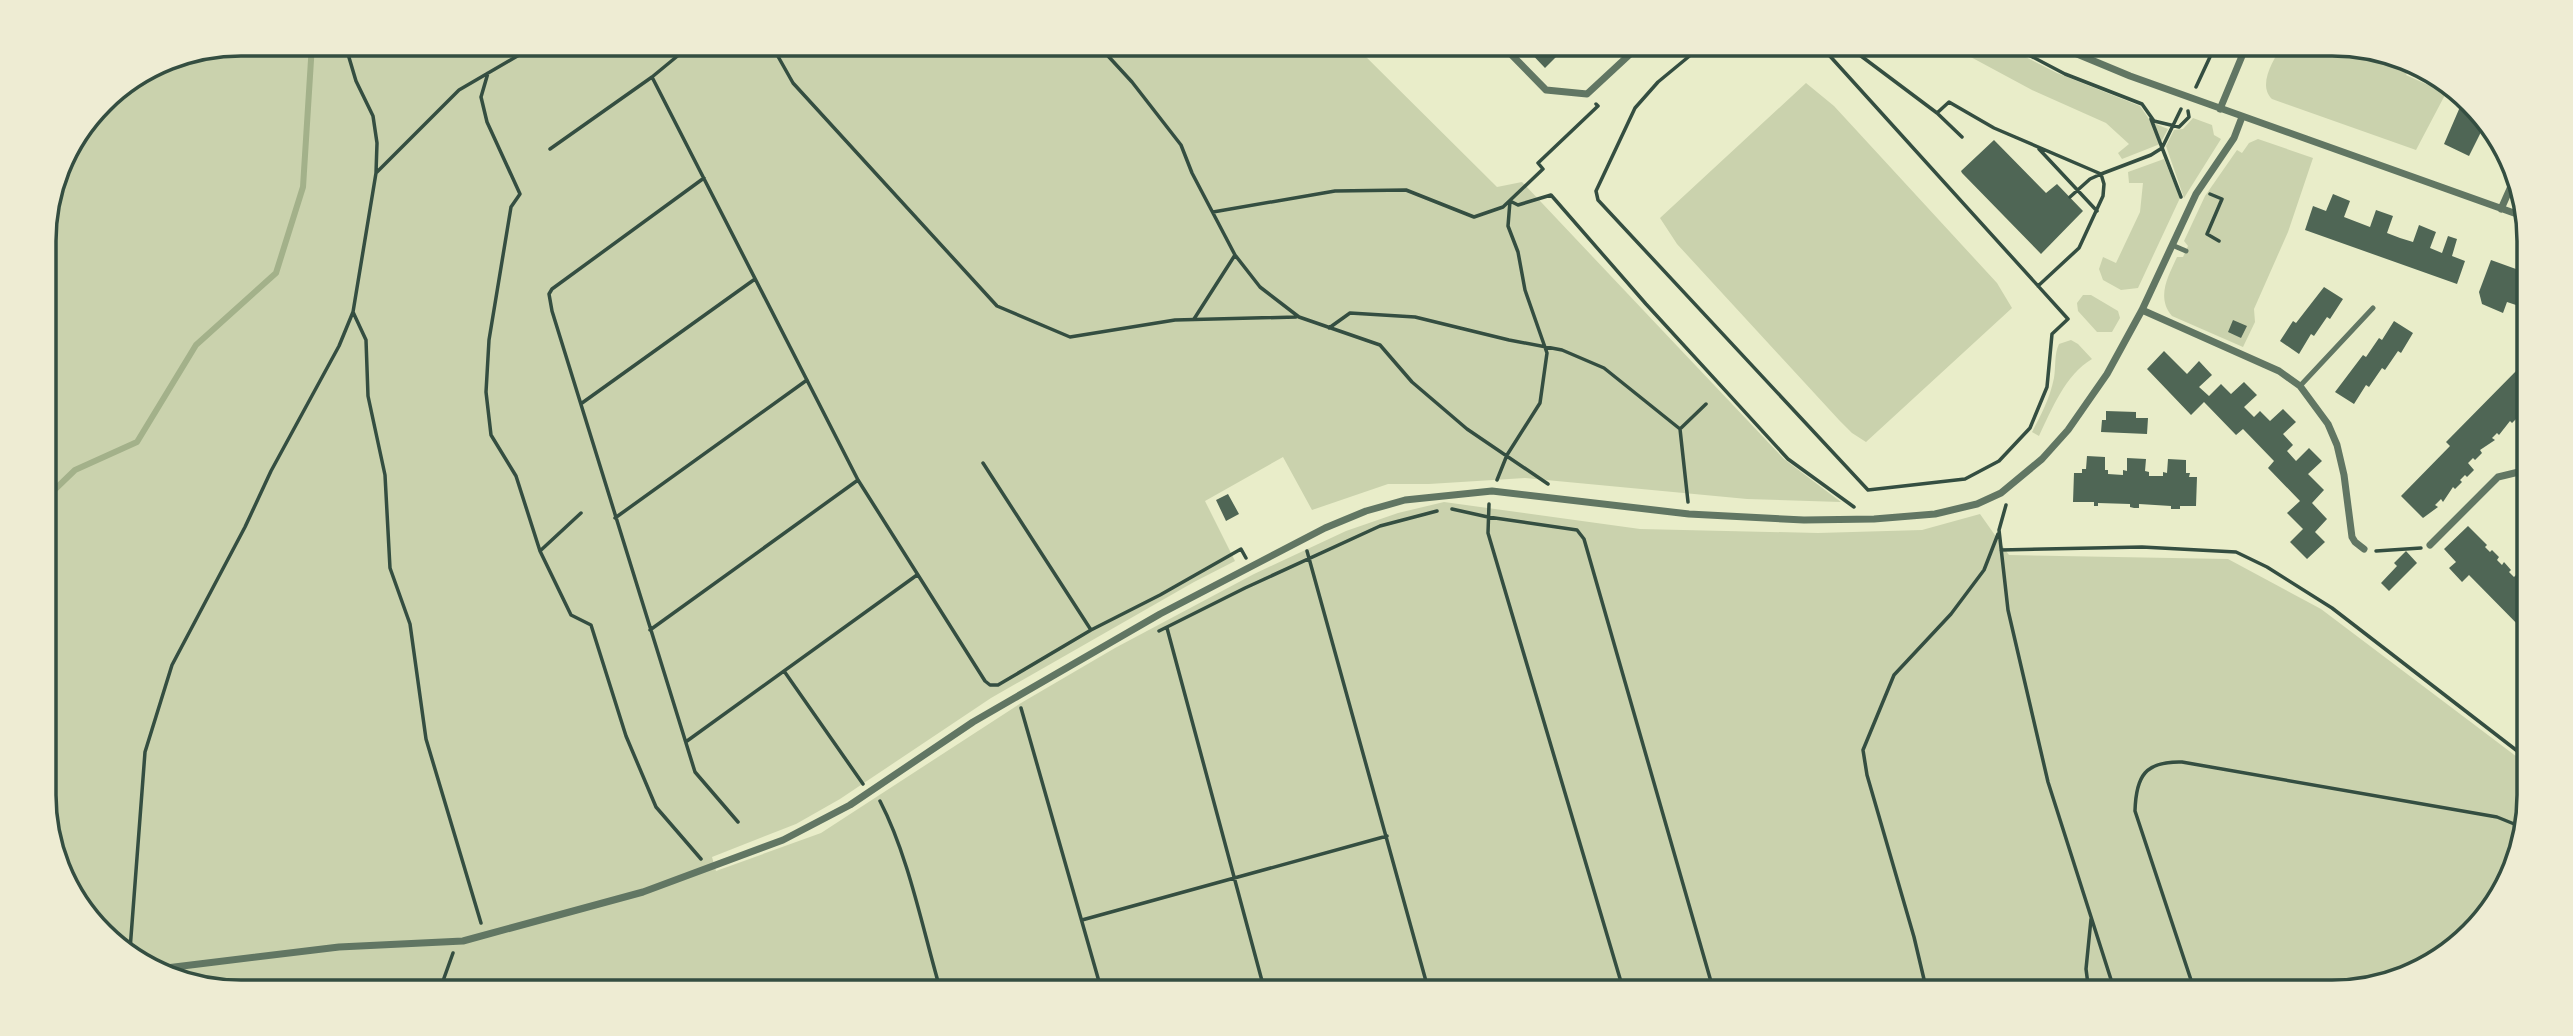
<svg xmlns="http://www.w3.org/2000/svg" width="2573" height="1036" viewBox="0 0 2573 1036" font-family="'Sofia Sans Condensed',sans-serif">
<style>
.green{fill:#cad2ad}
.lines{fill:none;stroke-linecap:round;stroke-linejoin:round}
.stream{stroke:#a3b18a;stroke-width:6}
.building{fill:#4f6655}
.path{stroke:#344e41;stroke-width:3.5}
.service{stroke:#617663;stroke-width:5}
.minor{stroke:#617663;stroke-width:7}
.rim{fill:none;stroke:#344e41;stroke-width:3.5}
</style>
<rect width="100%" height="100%" fill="#e9edc9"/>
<path class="green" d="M241 44H1278L1283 49 1288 44H1353L1497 187 1522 182 1784 459 1841 502 1747 499 1525 478 1429 484H1388L1312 510 1283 457 1205 501 1235 561 1194 582 991 698 840 799 796 824 712 857 716 871 821 833 1021 703 1115 648 1254 574 1346 531 1398 513 1444 502 1640 529 1818 533 1922 530 1980 514 2009 555 2228 559 2321 609 2529 766V795L2519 859 2452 952 2345 992H241L177 982 92 925 47 833 44 228 64 153 111 93 166 59Z
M1955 44H2000L2057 73 2140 106 2151 122 2168 129 2160 144 2122 159 2118 153 2129 144 2106 123 2032 90 1967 55 1969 52Z
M2282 44C2322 44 2377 42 2411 65L2406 75 2446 93 2416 150 2272 99C2257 84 2274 61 2282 44Z
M1806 83 1834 106 1997 283 2012 308 1866 442 1852 433 1839 420 1677 244 1660 218Z
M2193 118 2212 125 2214 135 2221 139 2184 198 2166 146 2174 130 2183 129Z
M2258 139 2313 158 2288 232 2254 309 2255 322 2243 347 2172 316C2156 297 2168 277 2177 257H2183L2188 246 2184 241 2205 196 2237 150 2242 153 2249 143Z
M2164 159 2180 198 2138 288 2121 290 2103 280 2099 269 2103 257 2116 263 2140 212 2143 183H2129L2128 172Z
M2083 295H2091L2118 311 2120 318 2112 332H2097L2078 311 2077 303Z
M2071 340 2078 344 2092 359C2065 375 2052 409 2039 436L2032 432C2041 415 2050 398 2054 378 2056 367 2054 354 2059 344Z"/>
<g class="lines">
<path class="stream" d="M46 498 75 470 137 442 196 345 276 273 303 187 312 44"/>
</g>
<path class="building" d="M1522 44H1569L1545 68Z
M2463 100 2481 111 2485 124 2469 156 2444 144Z
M1994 140 2046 193 2057 184 2083 211 2041 254 1962 173 1961 171Z
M2333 194 2350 201 2344 217 2370 227 2376 210 2393 216 2387 233 2400 238 2413 242 2419 225 2436 232 2430 248 2442 253 2448 236 2457 239 2452 256 2465 261 2457 284 2305 230 2313 206 2326 211Z
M2491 260 2527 273 2528 309 2507 302 2503 313 2482 304 2479 292Z
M2324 287 2343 299 2330 319 2327 317 2314 336 2311 334 2299 354 2280 341 2293 321 2296 323Z
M2233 320 2247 326 2241 338 2228 332Z
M2394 321 2413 333 2401 353 2398 351 2385 370 2382 368 2369 387 2366 385 2354 404 2335 392 2363 355 2366 357 2379 338 2382 340Z
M2164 351 2187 374 2199 361 2212 375 2199 387 2209 396 2221 384 2231 394 2244 382 2257 395 2244 407 2254 417 2260 411 2270 421 2283 409 2296 422 2283 434 2293 445 2287 451 2296 461 2309 448 2322 461 2308 474 2324 490 2312 503 2327 519 2315 532 2325 542 2307 559 2290 542 2303 529 2287 513 2300 501 2268 468 2274 461 2243 429 2236 435 2204 402 2191 415 2147 369Z
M2519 368 2528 377V407L2524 411 2522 409 2516 414 2519 416 2512 423 2510 421 2499 435 2497 433 2492 438 2495 440 2480 450 2482 453 2475 460 2473 458 2468 463 2474 470 2467 477 2465 475 2460 480 2462 482 2455 489 2453 487 2443 502 2441 499 2435 505 2438 507 2423 518 2401 496 2450 446 2446 442Z
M2106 411 2136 412V418H2148L2147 434 2101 432 2102 420H2106Z
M2087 456 2105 457V470H2108V474L2123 475V470L2127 471V458L2146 459 2145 471 2149 472V476H2163V472L2167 473 2168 459 2186 460V473H2190L2189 477H2197L2196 506H2180V509H2171V506L2139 504V508H2134L2130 507V504L2098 503V506H2094V502H2073L2074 473H2082V469H2086Z
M1228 494 1239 514 1226 521 1216 500Z
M2468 526 2487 545 2485 547 2490 552 2492 550 2499 557 2497 560 2502 565 2504 562 2511 570 2509 572 2514 577 2516 575 2523 582 2521 584 2526 589 2529 586V636L2469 575 2462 582 2449 568 2456 562 2444 549Z
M2406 551 2417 563 2389 591 2381 583 2397 566 2394 563Z"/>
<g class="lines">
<path class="path" d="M771 44 793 83 997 306 1070 337 1175 320 1296 317
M1097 44 1132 82 1181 145 1192 173 1235 255 1260 287 1299 317 1380 345 1412 382 1467 429 1548 484
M1704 44 1658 82 1635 108 1596 191 1598 200 1868 490 1965 479 1999 461 2030 428 2047 387 2052 334 2068 319 1819 44
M1845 44 1937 113 1949 102 1994 128 2101 174 2151 155 2162 148 2181 109
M2008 44 2065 74 2142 104 2154 121 2179 127 2189 117 2188 111
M488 73 481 97 487 122 520 194 511 207 489 340 486 392 491 435 516 476 540 551 571 615 591 625 626 736 656 807 701 859
M652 77 858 480 985 681 990 685H998L1091 630 1160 595 1241 549 1246 558
M2196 87 2216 44
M1937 113 1962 137
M2151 119 2181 197
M2484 128 2489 131
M550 149 652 77 692 44
M2039 149 2097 211
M377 172 459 90 538 44
M704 178 552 289 549 294 552 311 695 772 738 822
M2210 194 2222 199 2207 234 2219 241
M1213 212 1335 191 1406 190 1474 217 1503 207 1543 169 1538 163 1598 106 1596 104
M2038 286 2079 248 2103 196 2104 184 2101 174 2090 179 2070 197
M353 312 366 340 368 396 385 475 390 568 410 624 426 739 481 923
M1194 319 1235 255
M1329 328 1350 313 1415 317 1509 340 1562 350 1604 368 1680 429
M582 403 755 279
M983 463 1091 630
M1497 480 1507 455 1540 403 1547 353 1525 290 1518 252 1508 226 1510 201 1518 205 1551 195 1646 304 1788 459 1854 507
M1688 502 1680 429 1706 404
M1489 504 1488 533 1624 992
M2006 505 1999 530 2008 610 2048 782 2115 992
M1452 509 1488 517 1577 530 1584 539 1714 992
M615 518 807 380
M2001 550 2142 547 2236 552 2267 567 2332 608 2529 760
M540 551 581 513
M1307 551 1429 992
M2376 551 2421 548
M1167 628 1265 992
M650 630 858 480
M1159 631 1245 588 1380 526 1437 511
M784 671 863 784
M1021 708 1102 992
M687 741 917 575
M880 801C909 857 923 931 941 992
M1082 920 1387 836
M130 950 145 752 172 665 245 527 271 471 339 346 353 312 376 173 377 143 373 116 356 81 345 44
M439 992 453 953
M1927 992 1914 937 1867 775 1863 750 1894 675 1951 614 1984 570 1998 534
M2089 992 2086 969 2091 919
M2195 992 2135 811C2136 776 2145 761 2182 762L2497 817 2524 828"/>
<path class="service" d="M2172 245 2186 251
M2300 386 2373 308"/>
<path class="minor" d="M1501 44 1546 90 1587 94 1641 44
M2053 44 2130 76 2528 218
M2220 109 2247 44
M2501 209 2513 182
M2142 310 2279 371 2300 386 2328 424 2337 445 2344 475 2352 537 2355 542 2364 549
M2528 468C2519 491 2517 515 2528 538
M2430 545 2498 477 2527 470
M158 969 339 947 463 941 643 892 783 840 850 805 973 722 1160 614 1325 528 1366 511 1405 500 1492 491 1689 514 1804 520 1874 519 1935 514 1977 504 2001 493 2042 459 2068 430 2107 374 2142 310 2196 194 2234 138 2242 117"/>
</g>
<path d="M0 0H2573V1036H0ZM241 56H2332A185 185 0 0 1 2517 241V795A185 185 0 0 1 2332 980H241A185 185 0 0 1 56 795V241A185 185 0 0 1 241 56Z" fill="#eeecd3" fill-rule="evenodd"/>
<path class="rim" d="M241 56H2332A185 185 0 0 1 2517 241V795A185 185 0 0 1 2332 980H241A185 185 0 0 1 56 795V241A185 185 0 0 1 241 56Z"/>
</svg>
